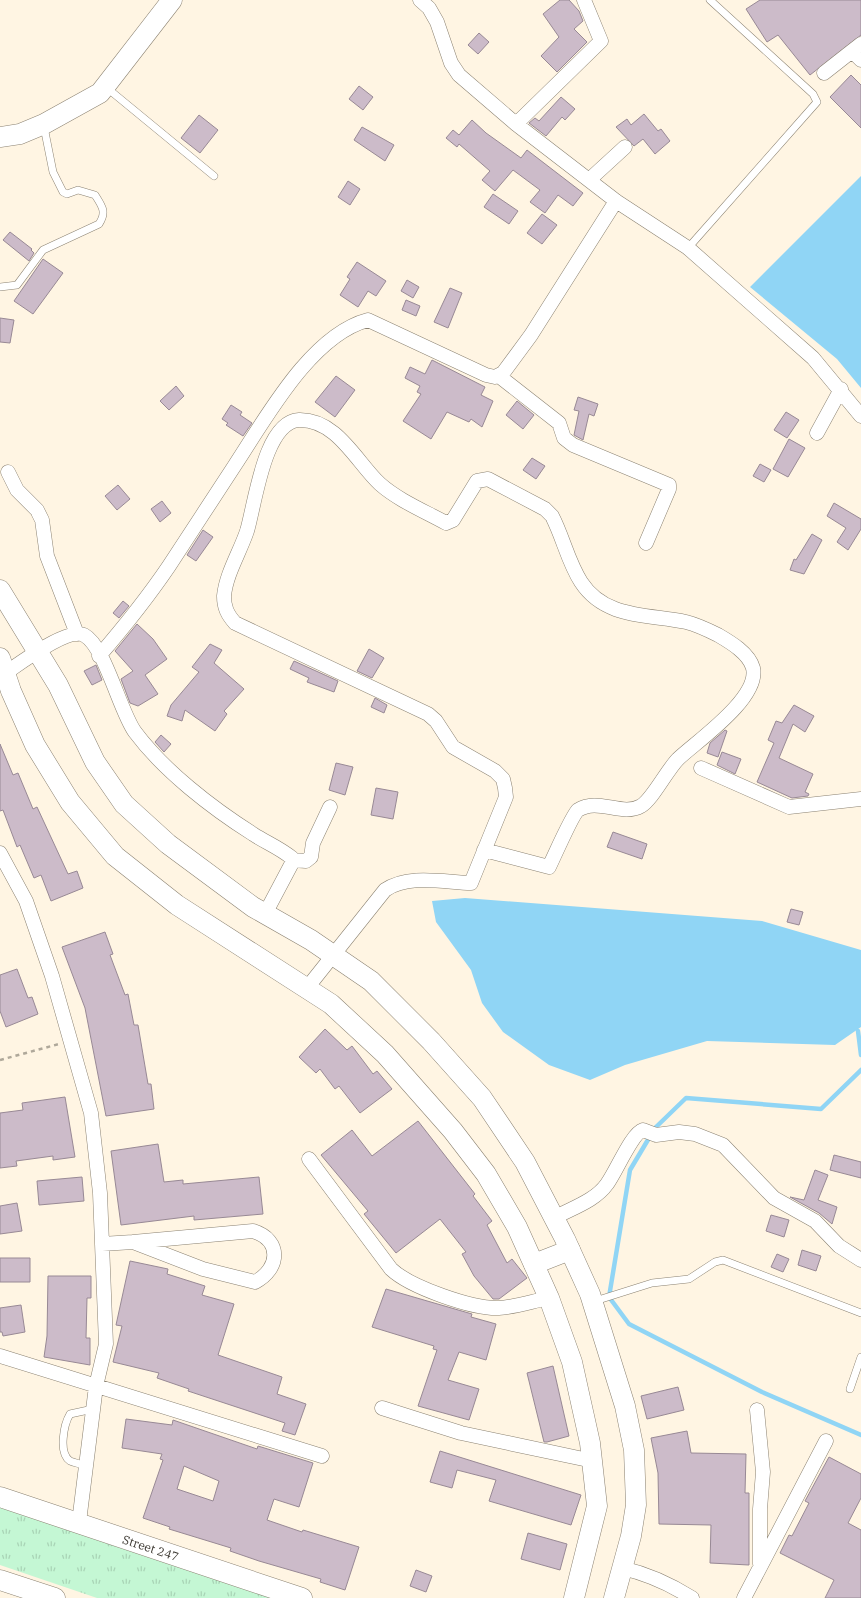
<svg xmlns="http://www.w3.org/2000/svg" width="861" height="1598" viewBox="0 0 861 1598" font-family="'IBM Plex Serif',serif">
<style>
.grass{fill:url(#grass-tufts)}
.water{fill:#90d5f5}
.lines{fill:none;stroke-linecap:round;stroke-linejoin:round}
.stream{stroke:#90d5f5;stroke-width:4.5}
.building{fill:#ccbbc9;stroke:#988995;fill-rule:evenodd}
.lane-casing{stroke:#8b8272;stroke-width:8}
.street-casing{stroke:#8b8272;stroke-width:15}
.secondary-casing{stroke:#8b8272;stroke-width:21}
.path{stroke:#afa89a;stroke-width:2.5;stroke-dasharray:4 4;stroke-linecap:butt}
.lane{stroke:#fff;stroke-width:7}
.street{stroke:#fff;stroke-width:14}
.secondary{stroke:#fff;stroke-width:20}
.labels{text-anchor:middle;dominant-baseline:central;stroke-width:4;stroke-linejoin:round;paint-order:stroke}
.street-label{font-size:12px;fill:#3d3932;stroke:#fff5e3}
</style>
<defs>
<pattern id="grass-tufts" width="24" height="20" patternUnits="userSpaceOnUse" patternTransform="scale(1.25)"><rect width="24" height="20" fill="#c4f7d4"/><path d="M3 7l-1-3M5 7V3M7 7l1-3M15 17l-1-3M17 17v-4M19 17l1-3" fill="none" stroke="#a9d4b6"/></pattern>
</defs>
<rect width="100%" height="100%" fill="#fff5e3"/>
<path class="grass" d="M0 1505 278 1598H97L0 1565Z"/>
<path class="water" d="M861 176V388L837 359 750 287Z
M465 898 762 921 861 950V1027L835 1045 707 1041 625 1065 590 1080 549 1065 503 1032 482 1003 471 970 436 922 432 901Z"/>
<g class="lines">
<path class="stream" d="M858 1031 861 1055
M861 1070 821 1109 686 1098 655 1128 630 1170 609 1297 629 1324 762 1392 861 1435"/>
</g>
<path class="building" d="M560 0H569L579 11 583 21 574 29 587 42 557 72 541 56 559 37 543 14Z
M760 0H861V35L810 75 778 35 767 42 746 9Z
M479 33 489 42 478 54 468 45Z
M851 75 861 85V128L830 97Z
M359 86 373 97 363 110 349 99Z
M561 97 575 109 565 120 562 117 546 136 529 123 535 118 539 121Z
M644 114 658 131 661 129 670 141 655 154 643 139 634 146 616 127 627 119 631 125Z
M199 115 218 130 200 153 181 138Z
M472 120 486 133 521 158 527 150 583 193 573 206 558 195 545 213 530 202 540 190 513 170 495 191 482 180 490 171 459 144 457 147 446 138 453 130 459 135Z
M362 127 394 145 385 161 354 140Z
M348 181 360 189 350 205 338 197Z
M493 194 518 211 509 224 484 207Z
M542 214 557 225 542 244 527 233Z
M10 232 32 249 31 250 34 253 29 261 3 240Z
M43 259 63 273 33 314 14 301Z
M357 262 386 281 376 296 368 291 358 307 340 295 350 279 347 277Z
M407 280 419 287 413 298 401 291Z
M450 288 462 293 448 328 434 322Z
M406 300 420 306 416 316 402 310Z
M0 318 14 320 10 343 0 342Z
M432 360 485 387 481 395 493 401 482 427 471 419 469 422 447 412 431 439 403 421 421 394 417 392 420 386 405 378 410 367 425 374Z
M336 376 355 390 335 417 315 402Z
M176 386 184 396 169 410 160 401Z
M578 397 598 404 594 416 589 414 583 440 574 435 579 411 574 410Z
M517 401 534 415 523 429 506 415Z
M231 405 242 412 240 415 252 423 243 436 226 425 228 423 222 419Z
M786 412 799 420 787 438 774 430Z
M789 439 805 448 788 477 773 469Z
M532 458 545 466 536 479 523 470Z
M760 464 771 470 764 482 753 476Z
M118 485 130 499 117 510 105 496Z
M162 501 171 513 160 522 151 509Z
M834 503 861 519V529L848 550 837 542 846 528 827 516Z
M203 530 213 537 196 561 187 555Z
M812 534 822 540 804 574 790 570 794 559 796 560Z
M123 601 129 606 119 618 113 613Z
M137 624 153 639 167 659 145 675 158 694 138 706 130 703 121 679 133 671 115 651Z
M210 644 222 650 214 663 244 689 224 711 227 714 215 731 185 710 182 721 167 716 171 705 199 672 192 667Z
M369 649 384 658 372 678 357 671Z
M294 661 338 681 334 692 307 682 309 678 290 669Z
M96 665 102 680 92 685 84 671Z
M375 698 387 705 384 713 371 707Z
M794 705 814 716 805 732 793 724 779 758 813 774 805 792 809 794 808 796 792 798 757 782 774 743 768 740 776 721 782 723Z
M725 730 727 731 718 757 707 753 710 743Z
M161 735 171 744 164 752 155 742Z
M0 744 13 775 18 773 33 809 37 807 68 874 77 871 83 888 51 901 41 875 34 878 20 845 17 847 3 810 0 811Z
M722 752 741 759 735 774 717 765Z
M336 763 353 767 345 795 329 790Z
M376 788 398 792 393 819 371 815Z
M613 832 647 844 642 859 607 847Z
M791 909 803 912 799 925 787 922Z
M105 932 113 954 110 955 125 995 128 994 134 1025H138L148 1084H151L154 1109 106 1116 85 1008 62 947Z
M17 969 28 998 32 997 38 1014 6 1027 0 1011V975Z
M325 1029 347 1050 352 1046 373 1074 377 1071 392 1089 360 1113 339 1086 335 1089 320 1069 316 1073 299 1057Z
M65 1097 75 1157 53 1160V1156L16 1161 17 1166 0 1168V1113L23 1110 22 1103Z
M418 1121 475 1194 473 1196 492 1221 487 1225 507 1263 512 1259 527 1278 499 1299H493L474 1276 462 1254 466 1252 440 1219 396 1253 364 1214 368 1211 321 1155 352 1130 372 1156Z
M158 1144 164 1182 183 1180V1184L259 1177 263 1214 194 1220V1216L121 1225 111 1151Z
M834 1155 861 1162V1178L830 1170Z
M815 1170 828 1175 818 1200 837 1207 832 1224 819 1213 790 1197 804 1200Z
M82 1177 84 1201 39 1205 37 1181Z
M17 1203 22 1231 0 1234V1206Z
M771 1215 789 1220 784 1237 766 1231Z
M802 1250 821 1256 816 1271 798 1265Z
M777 1254 789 1259 783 1272 771 1267Z
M0 1258H30V1282H0Z
M130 1261 168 1269 167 1274 205 1286 202 1295 234 1304 218 1355 282 1377 277 1394 306 1404 295 1435 282 1431 285 1423 188 1391 189 1389 157 1378 159 1373 113 1362 122 1326 116 1325Z
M48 1276H91V1298H87L86 1338H90V1365L44 1357 47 1336Z
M386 1289 472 1314 471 1317 496 1324 486 1360 459 1352 448 1380 479 1389 469 1420 418 1406 437 1350 433 1349 434 1346 372 1327Z
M21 1305 25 1332 3 1336 2 1332H0V1308Z
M553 1366 569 1436 547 1442H544L527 1373Z
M678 1387 684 1410 647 1419 641 1396Z
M126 1419 172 1425 173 1420 257 1449 258 1446 313 1463 299 1507 274 1499 267 1520 302 1532 303 1530 359 1547 345 1590 320 1582 321 1579 259 1561 230 1551 231 1548 169 1529 170 1527 143 1518 163 1460 160 1459 162 1454 122 1448ZM184 1466 219 1481 213 1501 177 1489Z
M687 1431 691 1453 746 1454 745 1493H749V1565L710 1563 711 1525 659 1524 658 1473 651 1438Z
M440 1451 581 1495 571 1525 489 1501 496 1480 457 1470 452 1488 430 1482Z
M829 1457 861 1474V1498L848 1523 861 1530V1598H825L834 1580 780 1553 789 1535 792 1536 809 1503 805 1501Z
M528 1533 567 1544 560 1570 521 1559Z
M416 1570 432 1576 426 1592 410 1586Z"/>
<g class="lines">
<defs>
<path id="lane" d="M107 88 214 176
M688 248 817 102 813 94 710 0
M0 287 17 285 43 250 99 224C107 212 102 206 95 195L78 190 67 194 63 192 53 172 44 127
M595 1301 652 1283 689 1279 715 1262 723 1260 861 1313
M850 1389 861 1357
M86 1466C81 1464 75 1463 70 1461 58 1453 64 1424 70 1414L93 1409"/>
<path id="street" d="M420 0 429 8 437 22 451 63 459 75 516 124 616 201 688 248 813 358 861 416
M861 44 852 51 861 60
M824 73 852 51
M516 124 601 41 584 0
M589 180 625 147
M499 376 559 423 564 438 573 445 669 485V489L646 543
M817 433 841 389
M8 472 17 490 37 510 42 520 47 556 77 634
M99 656C124 627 148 597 169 566 191 532 213 499 235 465 266 418 311 335 368 320L486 375 495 377 503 373 531 335 616 201
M0 669 7 672C20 663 69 627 84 635 105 646 120 712 135 732 164 771 212 808 253 834 265 842 280 848 292 858V863L265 914
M701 768 789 807 861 799
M0 853 26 901 52 976 91 1113 100 1193 106 1344 96 1386 79 1522
M293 860 306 861 311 857 313 843 330 807
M307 988 385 890C408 874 443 882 471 883L506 797 505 788 503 779 495 771 453 747 436 721 428 714 235 623C227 614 224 607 224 596 226 574 240 552 247 531 255 505 264 422 299 420 337 419 357 463 380 484 398 500 424 511 446 523L453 520 477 481 488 479 545 509 552 516C563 537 568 562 581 582 605 619 648 614 686 622 698 625 708 630 718 635 730 642 749 653 753 668 760 698 697 741 678 759 667 770 652 800 641 806 622 817 598 797 578 810 572 815 554 857 549 867L484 850
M309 1159 391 1269C410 1287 472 1309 499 1308 516 1307 533 1301 549 1298
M554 1218C572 1208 595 1201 607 1184 616 1172 632 1133 643 1130L656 1135 679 1132 695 1134 723 1145 774 1198 815 1221 839 1246 861 1260
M102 1244 133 1242 203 1269 255 1282C280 1269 282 1240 253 1231L133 1242
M0 1356 322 1456
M382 1408 461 1433 593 1461
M757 1410 763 1472 760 1509V1564
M622 1568C648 1574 670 1584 692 1598
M744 1598 826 1441"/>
<g id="secondary">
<path d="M0 137 20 134 44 124 100 93 172 0"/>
<path d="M0 590 58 685 95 762 124 804 168 844 253 907 311 940 371 981 431 1041 482 1098 525 1162 565 1239 590 1294 625 1406 634 1450 636 1505 631 1536 614 1598"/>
<path d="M0 658 11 691 35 745 70 802 115 856 177 905 331 1004 385 1054 453 1131 486 1174 517 1227 549 1298 572 1362 590 1443 597 1506 574 1598"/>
<path d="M534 1264 570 1250"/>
<path id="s1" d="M0 1497 302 1598"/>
<path d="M0 1580 55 1598"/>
</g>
</defs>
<use href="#lane" class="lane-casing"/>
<use href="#street" class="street-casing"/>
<use href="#secondary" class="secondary-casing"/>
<path class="path" d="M0 1060 59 1044"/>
<use href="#lane" class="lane"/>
<use href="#street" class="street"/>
<use href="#secondary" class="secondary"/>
</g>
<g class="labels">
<g class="street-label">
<text stroke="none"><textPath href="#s1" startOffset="159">Street 247</textPath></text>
</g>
</g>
</svg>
